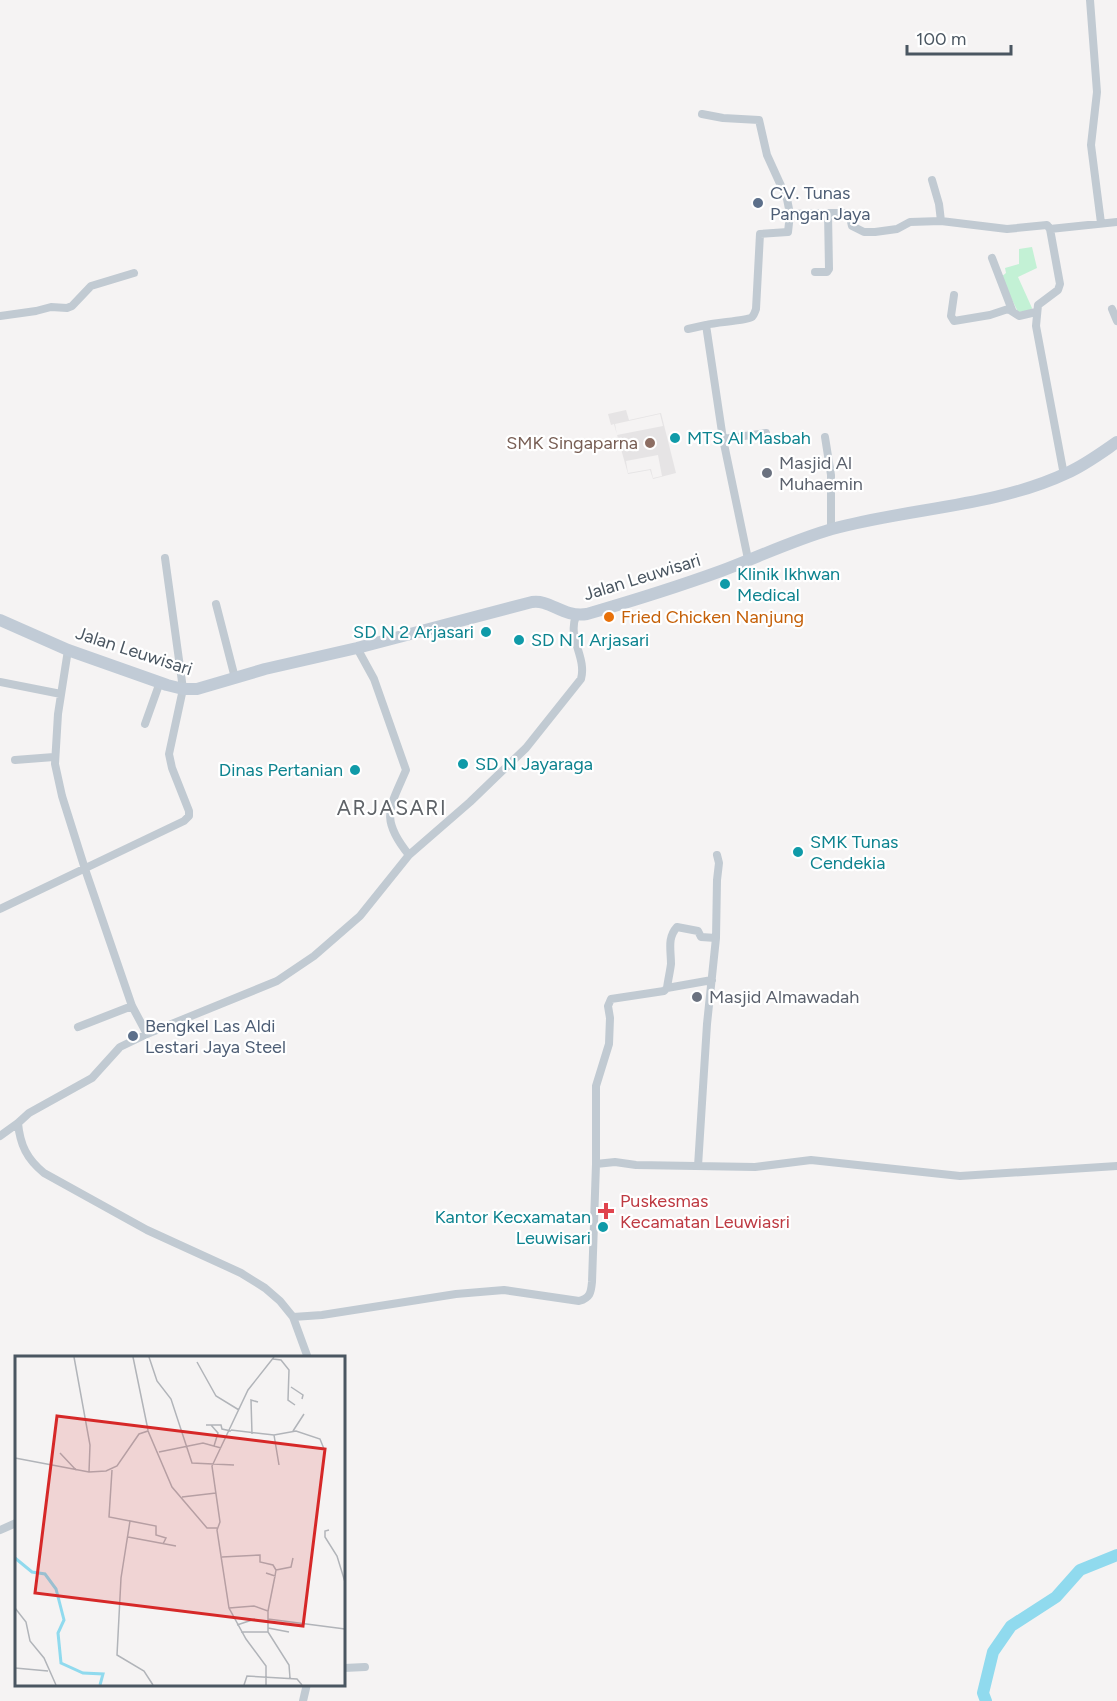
<svg xmlns="http://www.w3.org/2000/svg" width="1117" height="1701" viewBox="0 0 1117 1701" font-family="Figtree,sans-serif">
<style>
.education{fill:#e6e4e5;fill-rule:evenodd}
.grass{fill:#c3f1d5}
.lines{fill:none;stroke-linecap:round;stroke-linejoin:round}
.river{stroke:#90daee;stroke-width:12}
.minor{stroke:#c1cad2;stroke-width:8}
.secondary{stroke:#c1cbd6;stroke-width:12}
.service-dot{fill:#5c6f8a;stroke:#fff;stroke-width:2}
.culture-dot{fill:#0f9aa8;stroke:#fff;stroke-width:2}
.education-dot{fill:#8d6e63;stroke:#fff;stroke-width:2}
.worship-dot{fill:#6b7280;stroke:#fff;stroke-width:2}
.food-dot{fill:#e8710a;stroke:#fff;stroke-width:2}
.health-dot{fill:#e0444e;stroke:#fff;stroke-width:2}
.labels{text-anchor:middle;dominant-baseline:central;stroke-width:4.5;stroke-linejoin:round;paint-order:stroke}
.service-label{font-size:18px;fill:#4e5e75;stroke:#fff;text-anchor:start}
.culture-label{font-size:18px;fill:#0d838f;stroke:#fff;text-anchor:start}
.education-label{font-size:18px;fill:#785e54;stroke:#fff;text-anchor:end}
.worship-label{font-size:18px;fill:#5b616d;stroke:#fff;text-anchor:start}
.street-label{font-size:18px;fill:#4a5661;stroke:#fff}
.food-label{font-size:18px;fill:#c56008;stroke:#fff;text-anchor:start}
.health-label{font-size:18px;fill:#be3a42;stroke:#fff;text-anchor:start}
.quarter-label{font-size:21px;letter-spacing:1.5px;fill:#5f6368;stroke:#fff}
.inset-river{fill:none;stroke:#90daee;stroke-width:3}
.inset-road{fill:none;stroke:#b1b4b9;stroke-width:1.5}
.view{fill:#d62828;fill-opacity:0.15;stroke:#d62828;stroke-width:3}
.inset-edge{fill:none;stroke:#4a5661;stroke-width:3}
</style>
<rect width="100%" height="100%" fill="#f5f3f3"/>
<path class="education" d="M626 410 629 420 661 413 676 473 653 479 650 470 628 474 614 424 611 425 608 414ZM660 414 663 426 617 435 615 424ZM658 455 662 476 653 478 651 469 628 473 626 461Z"/>
<path class="grass" d="M1032 247 1037 268 1018 277 1032 308 1031 311 1018 312 1001 277 1006 273 1005 268 1019 264V249Z"/>
<g class="lines">
<path class="river" d="M986 1701 983 1693 993 1652 1011 1626 1056 1597 1080 1570 1117 1555"/>
<path class="minor" d="M1090 0 1097 92 1091 145 1101 223
M702 114 723 118 759 120 767 155 787 199 790 214
M932 180 939 204 941 221
M828 213H849L852 226 864 232H875L897 229 910 222 941 221 1007 229 1047 225 1050 229
M992 258 1012 310
M954 295 951 316 954 321 990 315 1008 309 1019 316 1036 312
M1112 309 1117 321
M0 316 36 311 51 307 67 308 72 306 91 286 134 273
M688 329 706 325
M825 437 831 475V529
M723 439 766 433
M1064 475 1036 326 1038 305 1058 290 1060 284 1050 229 1117 222
M748 559 723 439 706 325C716 322 747 321 752 317 754 315 755 312 756 309L760 234 788 232 790 214 828 213 829 269 827 272H815
M216 604 235 678
M357 648 374 679 406 770C390 808 379 818 409 855
M68 650 58 714 55 764 62 796 85 869 132 1006 147 1034
M0 682 61 694
M145 724 160 682
M15 760 54 757
M0 909 184 821 189 816V811L172 768 169 754 183 689 165 558
M716 938 701 937 698 931 677 927C667 938 671 950 671 964 670 972 668 980 667 988L664 991 611 999 608 1006 610 1018 609 1044 596 1086V1164L615 1162 636 1165 755 1167 811 1160 960 1176 1117 1166
M667 988 712 980
M78 1027 132 1006
M0 1136 18 1123
M698 1166 707 1024 716 938 717 880 719 863 717 855
M293 1317 322 1315 456 1294 504 1290 579 1301C590 1298 591 1293 592 1282L596 1164
M308 1358 293 1317 280 1301 265 1288 241 1273 147 1230 44 1173C27 1159 20 1145 18 1123L29 1113 92 1078 120 1047 147 1034 277 981 314 956 360 916 409 855 470 802 526 748 581 679C587 657 567 638 576 616
M0 1530 16 1523
M344 1668 365 1667
M303 1701 307 1684"/>
<path class="secondary" d="M0 620 68 650 167 685 183 689H197L265 669 357 648 532 602C550 599 563 618 587 614 632 601 677 587 721 571 758 557 794 540 832 529 908 508 995 507 1067 473 1085 465 1101 453 1117 442"/>
</g>
<g class="service-dot">
<circle cx="758" cy="203" r="6"/>
<circle cx="133" cy="1036" r="6"/>
</g>
<g class="culture-dot">
<circle cx="675" cy="438" r="6"/>
<circle cx="725" cy="584" r="6"/>
<circle cx="486" cy="632" r="6"/>
<circle cx="519" cy="640" r="6"/>
<circle cx="463" cy="764" r="6"/>
<circle cx="355" cy="770" r="6"/>
<circle cx="798" cy="852" r="6"/>
<circle cx="603" cy="1227" r="6"/>
</g>
<circle class="education-dot" cx="650" cy="443" r="6"/>
<g class="worship-dot">
<circle cx="767" cy="473" r="6"/>
<circle cx="697" cy="997" r="6"/>
</g>
<circle class="food-dot" cx="609" cy="617" r="6"/>
<path class="health-dot" d="M603 1202h6v6h6v6h-6v6h-6v-6h-6v-6h6z"/>
<g class="labels">
<g class="service-label">
<text x="770" y="193">CV. Tunas<tspan x="770" dy="21">Pangan Jaya</tspan></text>
<text x="145" y="1026">Bengkel Las Aldi<tspan x="145" dy="21">Lestari Jaya Steel</tspan></text>
</g>
<g class="culture-label">
<text x="687" y="438">MTS Al Masbah</text>
<text x="737" y="574">Klinik Ikhwan<tspan x="737" dy="21">Medical</tspan></text>
<text x="474" y="632" text-anchor="end">SD N 2 Arjasari</text>
<text x="531" y="640">SD N 1 Arjasari</text>
<text x="475" y="764">SD N Jayaraga</text>
<text x="343" y="770" text-anchor="end">Dinas Pertanian</text>
<text x="810" y="842">SMK Tunas<tspan x="810" dy="21">Cendekia</tspan></text>
<text x="591" y="1217" text-anchor="end">Kantor Kecxamatan<tspan x="591" dy="21">Leuwisari</tspan></text>
</g>
<g class="education-label">
<text x="638" y="443">SMK Singaparna</text>
</g>
<g class="worship-label">
<text x="779" y="463">Masjid Al<tspan x="779" dy="21">Muhaemin</tspan></text>
<text x="709" y="997">Masjid Almawadah</text>
</g>
<g class="street-label">
<text transform="translate(642 577) rotate(-17)">Jalan Leuwisari</text>
<text transform="translate(134 651) rotate(18)">Jalan Leuwisari</text>
</g>
<g class="food-label">
<text x="621" y="617">Fried Chicken Nanjung</text>
</g>
<g class="health-label">
<text x="620" y="1201">Puskesmas<tspan x="620" dy="21">Kecamatan Leuwiasri</tspan></text>
</g>
<g class="quarter-label">
<text x="392" y="807">ARJASARI</text>
</g>
</g>
<g transform="translate(15 1356)">
<rect width="330" height="330" fill="#f5f3f3"/>
<path class="inset-river" d="M0 202 17 216 30 218 41 233 49 264 43 277 46 307 68 317 88 318 85 329"/>
<path class="inset-road" d="M59 1 75 89 74 116M118 1 133 74M134 1 142 25 156 43 177 107 219 109M258 3 266 4 274 14 273 44 280 49M182 6 201 40 224 54M276 31 288 39 287 43M191 69H206L207 73 216 75M196 69 203 77 199 90M216 74 259 79 281 75 305 83 309 93M278 75 289 58M237 78 236 44 243 46M259 79 264 109M144 96 188 87 206 92M45 97 61 114M0 102 74 116 91 115 102 110 124 78 133 75 157 131 192 172H202M97 114 94 161 115 165M167 141 201 137M314 174 310 175V181L322 200 330 226M113 181 161 190M207 201 245 199V206L258 209 261 214 260 220 251 217M261 214 276 211 278 202M0 252 11 266 15 285 29 302 41 329M214 252 239 250 253 255V276L274 309 275 322M253 255 260 220M253 263 330 273M222 269 240 263M253 272 274 276M226 276H253M0 312 33 315M138 329 129 315 102 299 106 222 115 165 141 170V179L151 182 148 188M229 329 232 320 282 323 287 329M251 329V310L231 283 214 252 202 174 205 166 197 110 233 34 259 1"/>
<path class="view" d="M42 60 310 93 288 270 20 237Z"/>
<rect width="330" height="330" class="inset-edge"/>
</g>
<path d="M907 45v9h104v-9" fill="none" stroke="#4a5661" stroke-width="3"/>
<text x="916" y="45" font-size="18" fill="#4a5661" stroke="#ffffff" stroke-width="4.5" paint-order="stroke">100 m</text>
</svg>
